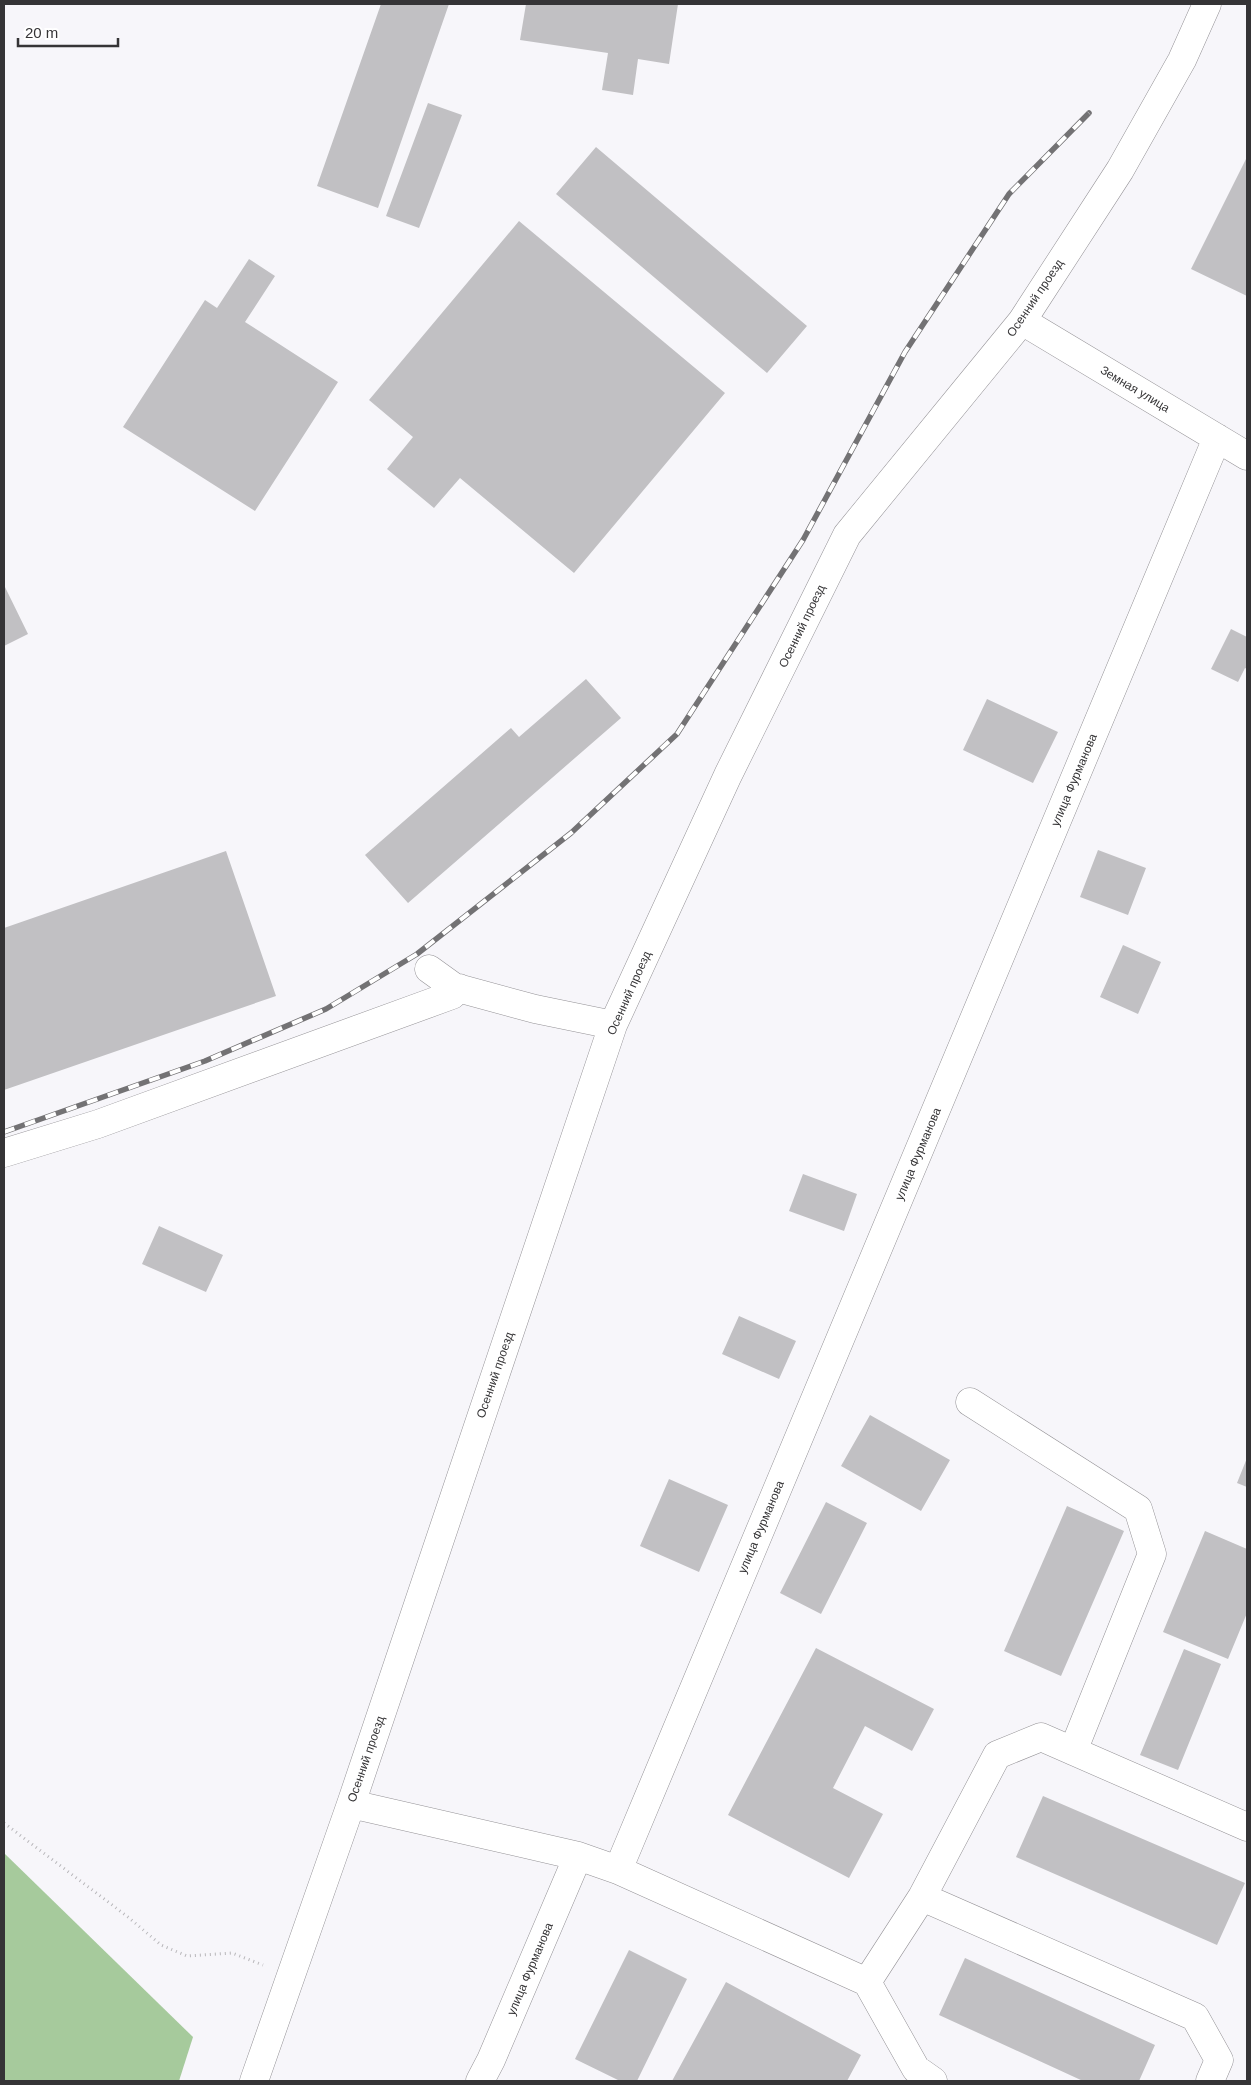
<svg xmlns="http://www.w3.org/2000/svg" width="1251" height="2085" viewBox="0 0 1251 2085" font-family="Helvetica,sans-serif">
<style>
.forest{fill:#a6ca9c}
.building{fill:#c1c0c3}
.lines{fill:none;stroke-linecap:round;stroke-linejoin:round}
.minor-casing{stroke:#949296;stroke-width:29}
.path{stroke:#b8b7ba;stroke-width:3;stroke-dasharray:1 4;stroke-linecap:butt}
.minor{stroke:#fff;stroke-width:28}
.rail-casing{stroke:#737274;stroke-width:5.5}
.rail{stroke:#fff;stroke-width:4;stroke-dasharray:11;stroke-linecap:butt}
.labels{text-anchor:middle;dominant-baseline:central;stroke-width:4;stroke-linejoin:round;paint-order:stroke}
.street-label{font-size:12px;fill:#353436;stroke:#fff}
</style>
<rect width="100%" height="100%" fill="#f7f6fa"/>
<path class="forest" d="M4 1853 193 2037 179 2081H4Z"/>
<path class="building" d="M381 4H449L378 208 317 186Z
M526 4H678L669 64 638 59 633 95 602 90 608 53 520 40Z
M428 103 462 115 419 228 386 216Z
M596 147 807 326 767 373 556 194Z
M1247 157V296L1191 269Z
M519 221 725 393 574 573 460 478 434 508 387 469 413 437 369 400Z
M249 259 275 276 245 322 338 382 255 511 123 427 205 300 217 308Z
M4 585 28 634 4 646Z
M1231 629 1247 637V669L1245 668 1238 682 1211 669Z
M586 679 621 718 408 903 365 855 511 728 519 737Z
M987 699 1058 732 1033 783 963 750Z
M1098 850 1146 868 1128 915 1080 897Z
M226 851 276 996 4 1090V928Z
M1123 945 1161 962 1138 1014 1100 997Z
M803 1174 857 1194 844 1231 789 1211Z
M159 1226 223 1255 206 1292 142 1264Z
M739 1316 796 1341 779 1379 722 1354Z
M870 1415 950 1460 921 1511 841 1466Z
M1247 1458V1487L1237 1483Z
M669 1479 728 1505 699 1572 640 1546Z
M826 1502 867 1523 821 1614 780 1593Z
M1067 1506 1124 1531 1061 1676 1004 1651Z
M1205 1531 1247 1549V1613L1228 1659 1163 1632Z
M816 1648 934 1709 912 1751 865 1726 833 1788 883 1814 849 1878 728 1815Z
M1184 1649 1221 1664 1178 1770 1140 1755Z
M1043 1796 1245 1883 1217 1945 1016 1857Z
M629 1950 687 1979 637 2081H620L575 2059Z
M965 1958 1155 2045 1139 2081H1083L939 2015Z
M726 1982 861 2055 847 2081H672Z"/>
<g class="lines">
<defs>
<path id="minor" d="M1022 321 1247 456
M429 969 454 987 535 1009 613 1025
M4 1153 98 1124 452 995 459 988
M970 1402 1138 1509 1152 1554 1073 1751
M351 1804 578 1856 618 1870 867 1982 916 2069 933 2081
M618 1870 1217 438
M922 1897 1195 2017 1219 2060 1210 2081
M867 1982 922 1897 997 1755 1041 1737 1247 1827
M254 2081 351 1804 613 1025 728 775 847 535 1022 321 1120 170 1182 60 1207 4
M480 2081 491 2060 578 1856"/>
</defs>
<use href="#minor" class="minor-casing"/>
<path class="path" d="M4 1823 128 1917 161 1945 187 1956 232 1953 263 1965"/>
<use href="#minor" class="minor"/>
<defs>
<path id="rail" d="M4 1132 205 1061 326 1009 417 954 571 833 677 734 803 540 905 352 1009 194 1089 113"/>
</defs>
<use href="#rail" class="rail-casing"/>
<use href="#rail" class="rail"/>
</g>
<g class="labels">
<g class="street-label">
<text transform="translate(1035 298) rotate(-56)">Осенний проезд</text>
<text transform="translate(1135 389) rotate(31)">Земная улица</text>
<text transform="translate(802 626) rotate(-64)">Осенний проезд</text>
<text transform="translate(1074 780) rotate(-67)">улица Фурманова</text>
<text transform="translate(629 993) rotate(-66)">Осенний проезд</text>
<text transform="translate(918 1154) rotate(-67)">улица Фурманова</text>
<text transform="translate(495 1375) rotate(-71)">Осенний проезд</text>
<text transform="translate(761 1527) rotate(-67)">улица Фурманова</text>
<text transform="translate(366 1759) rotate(-71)">Осенний проезд</text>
<text transform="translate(530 1969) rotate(-67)">улица Фурманова</text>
</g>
</g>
<rect width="1251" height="2085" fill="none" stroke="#353436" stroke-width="10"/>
<path d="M18 38v8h100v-8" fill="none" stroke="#353436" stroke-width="2.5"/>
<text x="25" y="38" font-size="15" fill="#353436" stroke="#ffffff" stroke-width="4" paint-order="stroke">20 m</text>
</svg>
